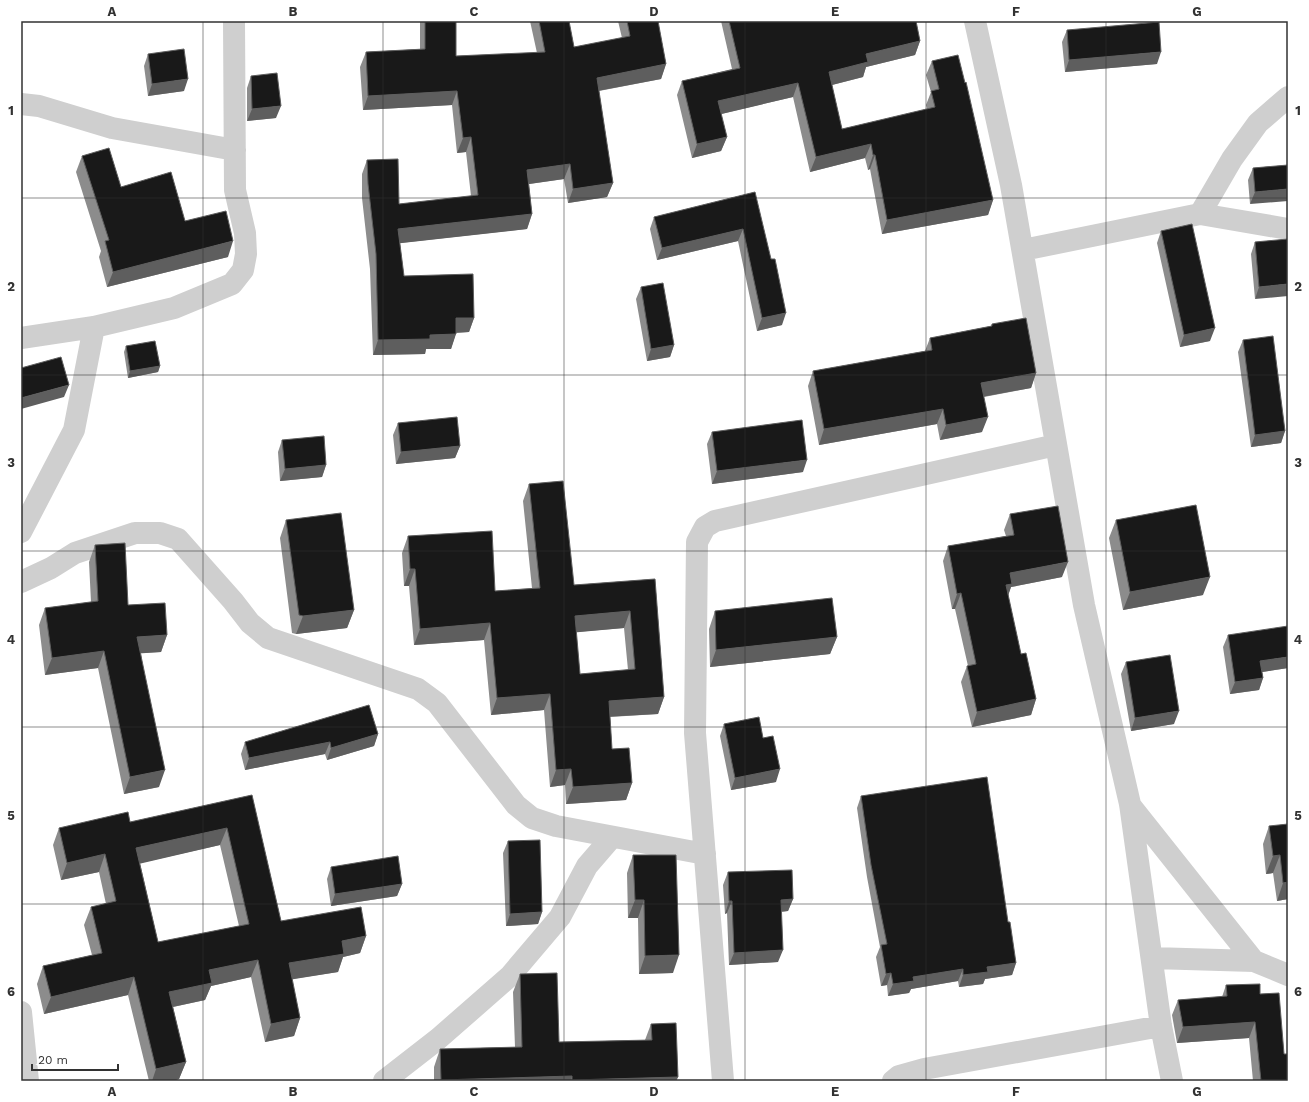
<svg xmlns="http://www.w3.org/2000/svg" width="1309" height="1102" viewBox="0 0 1309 1102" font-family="'Work Sans',sans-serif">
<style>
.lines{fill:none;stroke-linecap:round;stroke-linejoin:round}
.street{stroke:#cfcfcf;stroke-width:22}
.wall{fill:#8c8c8c;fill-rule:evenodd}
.shaded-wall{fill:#5e5e5e}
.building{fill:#191919;stroke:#5e5e5e;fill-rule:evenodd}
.grid{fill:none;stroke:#323232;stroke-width:1;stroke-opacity:0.55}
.neatline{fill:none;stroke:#323232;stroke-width:1.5}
.grid-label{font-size:13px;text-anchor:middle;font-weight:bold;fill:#323232}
</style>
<rect width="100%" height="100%" fill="#fff"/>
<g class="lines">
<path class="street" d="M975 21 1011 185 1084 605 1130 804 1161 1026 1172 1081
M21 104 39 106 112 128 235 150
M1200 214 1232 159 1258 123 1288 97
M1023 250 1200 214 1288 229
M21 338 94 327 174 308 232 284 243 270 246 254 245 233 235 190 234 21
M21 532 74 430 94 327
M21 582 51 568 75 553 135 533H160L178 539 233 601 250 623 268 638 418 689 437 703 516 805 532 818 556 826 705 854
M1130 805 1254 961
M1152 958 1254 961 1288 975
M21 1012 28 1081
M384 1081 438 1039 510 976 560 917 587 866 612 837
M723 1081 695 733 697 542 705 527 715 521 1056 445
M893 1081 899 1076 924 1069 1161 1026"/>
</g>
<path class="wall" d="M420 21H456V56L537 53 530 21H569L574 47 622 38 618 21H658L666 64 661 79 599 91 613 183 607 197 568 203 564 179 529 184 532 214 527 229 400 243 404 276 474 318 469 332 456 333 451 349H426L425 354 373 355 370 269 362 198V174L367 160 399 204 471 196 466 152 457 153 452 105 363 110 360 67 366 52 420 49Z
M721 21H916L920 41 915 55 866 67 863 77 832 85 842 129 927 109 926 105 931 92 926 75 932 61 993 200 988 215 882 234 870 169 868 170 865 158 810 172 793 97 721 114 727 137 721 151 692 158 677 95 682 81 732 69Z
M1067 30 1157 64 1065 72 1062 42Z
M148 54 184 91 148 96 144 66Z
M251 76 276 118 247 121V88Z
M82 156 121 187 185 221 228 257 107 287 99 257 101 251 76 172Z
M1288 165 1250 204 1248 180 1253 168Z
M755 192 782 325 757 331 738 241 657 260 650 229 654 217Z
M1161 231 1210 341 1180 347 1157 243Z
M1288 239 1255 299 1251 254 1255 242Z
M641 287 674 345 670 357 647 361 636 299Z
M992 324 1036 373 1031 388 984 397 982 432 940 440 937 424 819 445 808 386 813 371 925 351 930 338 991 326Z
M1243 340 1285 431 1281 443 1251 447 1238 352Z
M126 346 160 366 158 372 128 378 124 352Z
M398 423 460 446 455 458 396 464 393 435Z
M712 432 803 472 712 484 707 444Z
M282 440 326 465 322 477 280 481 278 452Z
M529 484 574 585 655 579 664 697 658 714 610 717 612 749 632 783 626 800 566 804 565 785 550 787 544 710 491 715 484 640 414 645 409 586H404L402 553 408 536 495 591 532 588 523 501ZM624 628 628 670 580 674 576 632Z
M1010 514 1062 577 1011 587 1008 595 1021 654 1036 699 1031 715 972 727 961 682 967 666H968L955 609H952L943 561 948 546 1006 536 1004 530Z
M286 520 354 610 347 628 296 634 292 633 280 538Z
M1116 520 1203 595 1123 610 1109 538Z
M95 545 128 605 167 635 161 652 141 653 159 787 124 794 98 668 45 675 39 625 45 608 91 602 89 562Z
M715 611 837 637 830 654 710 667 709 629Z
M1228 635 1288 668 1262 672 1263 678 1259 690 1230 694 1223 647Z
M1126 662 1174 724 1131 731 1121 674Z
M724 724 763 738 776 782 731 790 720 736Z
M378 734 374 746 327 760 325 754 245 770 241 754 245 742Z
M252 795 281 921 366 936 360 953 343 957 338 972 292 979 300 1018 294 1036 265 1042 251 977 211 986 205 1000 173 1007 186 1062 179 1079 173 1081H149L128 995 44 1014 37 984 43 966 92 955 84 925 91 907 106 904 99 872 61 880 53 845 59 828 130 822ZM220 845 239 926 158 942 140 863Z
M861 796 1008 922 1016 963 1012 975 985 979 983 984 959 987 958 981 911 989 909 993 888 996 887 985 881 986 876 957 880 947 867 877 857 808Z
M1288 824V899L1277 901 1273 873 1266 874 1263 844 1269 826Z
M508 841 542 912 538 924 506 926 503 853Z
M633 855 673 973 639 974 638 918H628L627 873Z
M331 867 402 884 397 896 331 906 327 879Z
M728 872 793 899 788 911 781 912 778 962 729 965 727 913 725 914 723 885Z
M520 974 559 1042 645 1040 651 1024 678 1077 676 1081H434V1067L440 1049 515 1047 513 992Z
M1226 985 1260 994 1284 1054 1288 1081H1253L1249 1038 1177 1043 1172 1015 1178 1000 1222 997Z"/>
<path class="shaded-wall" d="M920 41 915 55 866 67 863 77 824 87 829 72 866 54Z
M1161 52 1157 64 1065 72 1069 60Z
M666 64 661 79 592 92 597 78Z
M188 79 184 91 148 96 152 84Z
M798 83 793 97 713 116 718 101Z
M457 91 452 105 363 110 368 96Z
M281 106 276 118 247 121 252 109Z
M471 137 466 152 457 153 463 138Z
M727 137 721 151 692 158 697 144Z
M871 144 865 158 810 172 816 157Z
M873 155H875L870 169 868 170Z
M570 164 564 179 522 185 527 170Z
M613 183 607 197 568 203 573 189Z
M1288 189V201L1250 204 1255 192Z
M993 200 988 215 882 234 887 220Z
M532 214 527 229 393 244 398 229Z
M743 229 738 241 657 260 662 248Z
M233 241 228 257 107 287 113 272Z
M1288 284V296L1255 299 1259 287Z
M786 313 782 325 757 331 762 318Z
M456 318H474L469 332 450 333Z
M1215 328 1210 341 1180 347 1184 335Z
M456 334 451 349H426L425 354 373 355 378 340 430 335Z
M674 345 670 357 647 361 651 349Z
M160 366 158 372 128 378 130 371Z
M1036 373 1031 388 976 398 981 383Z
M69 385 64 397 21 409V398Z
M943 409 937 424 819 445 824 429Z
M988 417 982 432 940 440 946 425Z
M1285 431 1281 443 1251 447 1255 435Z
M460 446 455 458 396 464 401 452Z
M807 460 803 472 712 484 717 471Z
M326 465 322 477 280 481 285 469Z
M1068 562 1062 577 1011 587 1007 599 1000 600 1010 573Z
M410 569H415L409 586H404Z
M1210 577 1203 595 1123 610 1130 592Z
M961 593 955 609H952L957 594Z
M354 610 347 628 296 634 303 616Z
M630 611 624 628 569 633 575 616Z
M490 623 484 640 414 645 420 629Z
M167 635 161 652 131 654 137 637Z
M837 637 830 654 710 667 716 650Z
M104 651 98 668 45 675 52 658Z
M1288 657V668L1256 673 1260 661Z
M1263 678 1259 690 1230 694 1235 682Z
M550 694 544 710 491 715 497 698Z
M664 697 658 714 603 717 609 701Z
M1036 699 1031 715 972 727 977 712Z
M1179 711 1174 724 1131 731 1135 718Z
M378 734 374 746 327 760 331 748Z
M330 742 325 754 245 770 249 758Z
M571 769 565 785 550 787 556 770Z
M780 769 776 782 731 790 735 778Z
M165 770 159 787 124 794 130 777Z
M632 783 626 800 566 804 573 787Z
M227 828 220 845 130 866 136 848Z
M105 854 99 872 61 880 67 863Z
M1280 855 1273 873 1266 874 1273 856Z
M1288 882V899L1277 901 1283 883Z
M402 884 397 896 331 906 335 894Z
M793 899 788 911 777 912 781 900Z
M635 900H644L638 918H628Z
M729 901H732L727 913 725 914Z
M542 912 538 924 506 926 510 914Z
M366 936 360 953 343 957 338 972 282 981 289 963 342 941Z
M783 950 778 962 729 965 734 953Z
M679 955 673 973 639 974 645 956Z
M258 960 251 977 211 986 205 1000 163 1009 169 992 209 970Z
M1016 963 1012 975 985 979 983 984 959 987 963 975 987 967Z
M963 969 958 981 911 989 909 993 888 996 893 984 913 977Z
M891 973 887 985 881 986 886 974Z
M134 977 128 995 44 1014 51 997Z
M300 1018 294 1036 265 1042 271 1024Z
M1255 1022 1249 1038 1177 1043 1183 1027Z
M186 1062 179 1079 173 1081H152L156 1069Z
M572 1076 571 1081H441V1080Z
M678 1077 676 1081H572V1080Z"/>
<path class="building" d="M425 21H456V56L545 52 539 21H569L574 47 630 36 627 21H658L666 64 597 78 613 183 573 189 570 164 527 170 532 214 398 229 404 276 473 274 474 318H456V334L430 335V339L378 340 376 254 368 184 367 160 398 159 399 204 478 195 471 137 463 138 457 91 368 96 366 52 425 49Z
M729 21H916L920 41 866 54 868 62 829 72 842 129 935 107 931 91 939 89 932 61 958 55 965 83 966 82 993 200 887 220 875 155H873L871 144 816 157 798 83 718 101 727 137 697 144 682 81 740 68Z
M1159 22 1161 52 1069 60 1067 30Z
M184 49 188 79 152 84 148 54Z
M277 73 281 106 252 109 251 76Z
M109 148 121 187 171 172 185 221 226 211 233 241 113 272 105 241 109 240 82 156Z
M1288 165V189L1255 192 1253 168Z
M755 192 771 259H775L786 313 762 318 743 229 662 248 654 217Z
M1192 224 1215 328 1184 335 1161 231Z
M1288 239V284L1259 287 1255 242Z
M663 283 674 345 651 349 641 287Z
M1026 318 1036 373 981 383 988 417 946 425 943 409 824 429 813 371 932 350 930 338 992 326V324Z
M1273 336 1285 431 1255 435 1243 340Z
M155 341 160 366 130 371 126 346Z
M61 357 69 385 21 398V368Z
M457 417 460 446 401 452 398 423Z
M802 420 807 460 717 471 712 432Z
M324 436 326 465 285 469 282 440Z
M563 481 574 585 655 579 664 697 609 701 612 749 629 748 632 783 573 787 571 769 556 770 550 694 497 698 490 623 420 629 415 569H410L408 536 492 531 495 591 540 588 529 484ZM630 611 635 669 580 674 575 616Z
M1196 505 1210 577 1130 592 1116 520Z
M1058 506 1068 562 1010 573 1012 584 1006 585 1021 654 1026 653 1036 699 977 712 967 666 976 664 961 593 957 594 948 546 1014 535 1010 514Z
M341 513 354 610 303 616 299 615 286 520Z
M125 543 128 605 165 603 167 635 137 637 165 770 130 777 104 651 52 658 45 608 98 601 95 545Z
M832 598 837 637 716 650 715 611Z
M1288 626V657L1260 661 1263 678 1235 682 1228 635Z
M1170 655 1179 711 1135 718 1126 662Z
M369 705 378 734 331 748 330 742 249 758 245 742Z
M759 717 763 738 773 736 780 769 735 778 724 724Z
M987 777 1008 922H1010L1016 963 987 967 988 972 963 975V969L913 977 914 981 893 984 891 973 886 974 881 945 887 944 871 865 861 796Z
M252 795 281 921 361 907 366 936 342 941 344 954 289 963 300 1018 271 1024 258 960 209 970 212 983 169 992 186 1062 156 1069 134 977 51 997 43 966 102 953 91 907 116 901 105 854 67 863 59 828 128 812 130 822ZM227 828 249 924 158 942 136 848Z
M1288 824V882L1283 883 1280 855 1273 856 1269 826Z
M540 840 542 912 510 914 508 841Z
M633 855H676L679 955 645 956 644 900H635Z
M398 856 402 884 335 894 331 867Z
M792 870 793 899 781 900 783 950 734 953 732 901H729L728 872Z
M557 973 559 1042 652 1040 651 1024 676 1023 678 1077 572 1080V1076L441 1080 440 1049 522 1047 520 974Z
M1260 984V994L1279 993 1284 1054H1288V1081H1261L1255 1022 1183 1027 1178 1000 1227 996 1226 985Z"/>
<path class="grid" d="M203 21V1081M383 21V1081M564 21V1081M745 21V1081M926 21V1081M1106 21V1081M21 198H1288M21 375H1288M21 551H1288M21 727H1288M21 904H1288"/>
<rect width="1309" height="1102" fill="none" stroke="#ffffff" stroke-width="44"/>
<path d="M32 1064v6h86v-6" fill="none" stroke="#323232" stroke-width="2"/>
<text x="38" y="1064" font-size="12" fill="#323232" stroke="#ffffff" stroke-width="3" paint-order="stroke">20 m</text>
<rect x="22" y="22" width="1265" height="1058" class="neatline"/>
<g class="grid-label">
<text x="112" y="16">A</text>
<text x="293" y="16">B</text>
<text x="474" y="16">C</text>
<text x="654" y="16">D</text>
<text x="835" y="16">E</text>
<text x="1016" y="16">F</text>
<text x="1197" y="16">G</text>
<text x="11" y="115">1</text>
<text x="1298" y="115">1</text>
<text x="11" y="291">2</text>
<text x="1298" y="291">2</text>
<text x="11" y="467">3</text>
<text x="1298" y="467">3</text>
<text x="11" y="644">4</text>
<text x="1298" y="644">4</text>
<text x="11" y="820">5</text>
<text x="1298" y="820">5</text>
<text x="11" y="996">6</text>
<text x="1298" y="996">6</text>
<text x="112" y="1096">A</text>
<text x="293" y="1096">B</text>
<text x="474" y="1096">C</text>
<text x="654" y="1096">D</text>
<text x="835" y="1096">E</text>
<text x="1016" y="1096">F</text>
<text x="1197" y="1096">G</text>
</g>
</svg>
